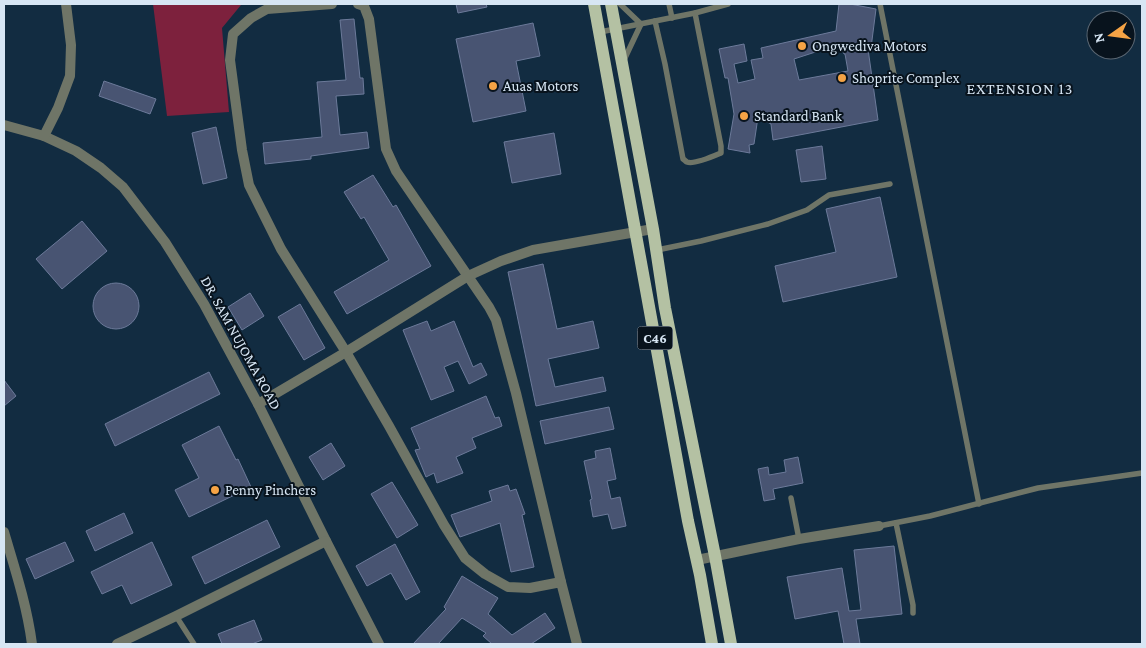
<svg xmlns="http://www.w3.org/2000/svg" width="1146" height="648" font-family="'Crimson Pro',serif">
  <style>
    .green { fill: #7d213d }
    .building { fill: #485472; stroke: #6c7a9a; fill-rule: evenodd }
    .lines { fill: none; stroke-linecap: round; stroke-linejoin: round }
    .service { stroke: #6f7567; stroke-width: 5.5 }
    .minor { stroke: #6f7567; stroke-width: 10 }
    .primary { stroke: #b4c1a3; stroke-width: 12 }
    .poi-dot { fill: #f5a345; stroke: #08131d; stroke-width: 2 }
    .labels { text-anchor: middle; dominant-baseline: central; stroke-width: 4; stroke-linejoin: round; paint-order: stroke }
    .shield { fill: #08131d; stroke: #99a7b4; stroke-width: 1 }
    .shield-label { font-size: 14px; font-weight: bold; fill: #d7e6f4 }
    .poi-label { font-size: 15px; fill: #d7e6f4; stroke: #08131d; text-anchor: start }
    .street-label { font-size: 15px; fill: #d7e6f4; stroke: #08131d }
    .neighbourhood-label { font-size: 16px; letter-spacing: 1px; fill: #d7e6f4; stroke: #08131d }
  </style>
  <rect width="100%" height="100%" fill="#122c41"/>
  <path class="green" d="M 153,4 L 250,4 L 241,5 L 222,28 L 229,112 L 167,116 Z"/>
  <g class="building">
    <path d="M 456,4 L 486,4 L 487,7 L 458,13 Z"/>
    <path d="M 839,4 L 850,4 L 876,9 L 871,48 L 868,49 L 878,120 L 773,140 L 771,124 L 758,117 L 754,144 L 749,145 L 750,153 L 728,149 L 734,114 L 728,78 L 725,78 L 719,49 L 744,44 L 747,61 L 734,64 L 738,83 L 755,79 L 751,60 L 763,58 L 761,48 L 836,31 ZM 840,44 L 844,54 L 845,54 L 848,71 L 799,80 L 794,59 Z"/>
    <path d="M 354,19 L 360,78 L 363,78 L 364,94 L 336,96 L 340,135 L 367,132 L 369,148 L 311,156 L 311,159 L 265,164 L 263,143 L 322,137 L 317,82 L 346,80 L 340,20 Z"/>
    <path d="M 533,23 L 540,56 L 516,61 L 526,111 L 473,122 L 456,39 Z"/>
    <path d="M 104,81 L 156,99 L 150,114 L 99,96 Z"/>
    <path d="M 216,127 L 227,178 L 203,184 L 192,133 Z"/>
    <path d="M 554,133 L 561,174 L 512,183 L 504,142 Z"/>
    <path d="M 822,146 L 826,179 L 801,182 L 796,150 Z"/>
    <path d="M 373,175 L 393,207 L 396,205 L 431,266 L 347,314 L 334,292 L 389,260 L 364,217 L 361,219 L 344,192 Z"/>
    <path d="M 880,197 L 897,277 L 783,302 L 775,266 L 836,252 L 826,209 Z"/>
    <path d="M 82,221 L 107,251 L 62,289 L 36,259 Z"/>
    <path d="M 543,264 L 557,329 L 593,321 L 599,348 L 548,359 L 555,387 L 603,377 L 606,391 L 536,406 L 508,272 Z"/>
    <circle cx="116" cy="306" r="23"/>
    <path d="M 250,293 L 264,316 L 242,330 L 228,307 Z"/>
    <path d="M 300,304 L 325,348 L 304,360 L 278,317 Z"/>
    <path d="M 427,321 L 431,331 L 454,321 L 473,367 L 481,363 L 487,375 L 469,384 L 458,361 L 444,367 L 454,391 L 431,400 L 403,330 Z"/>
    <path d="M 209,372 L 220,394 L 115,446 L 105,424 Z"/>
    <path d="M 4,380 L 16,396 L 4,406 Z"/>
    <path d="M 486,396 L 495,418 L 499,417 L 502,426 L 472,438 L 476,448 L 456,457 L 463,473 L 437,483 L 434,473 L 426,477 L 415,450 L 420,449 L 411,428 Z"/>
    <path d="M 609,407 L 614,429 L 545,444 L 540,421 Z"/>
    <path d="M 219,426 L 236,460 L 238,459 L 251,487 L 189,517 L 175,490 L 199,478 L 182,445 Z"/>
    <path d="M 331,443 L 345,466 L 323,480 L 309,457 Z"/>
    <path d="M 610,448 L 616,479 L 607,481 L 611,499 L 620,497 L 626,526 L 612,529 L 608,514 L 593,517 L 590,500 L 592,499 L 584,461 L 596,458 L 595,451 Z"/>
    <path d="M 798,457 L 803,483 L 773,489 L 775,499 L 764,501 L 758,469 L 768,467 L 769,475 L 786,472 L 784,460 Z"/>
    <path d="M 392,482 L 418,525 L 397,538 L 371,494 Z"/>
    <path d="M 508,485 L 510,491 L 516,489 L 525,514 L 522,515 L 534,567 L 511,572 L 500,523 L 460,537 L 451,515 L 492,501 L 489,491 Z"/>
    <path d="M 124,513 L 133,533 L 95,551 L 86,531 Z"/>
    <path d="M 267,520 L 280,547 L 205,584 L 192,557 Z"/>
    <path d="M 65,542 L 74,561 L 35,579 L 26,559 Z"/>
    <path d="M 152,542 L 172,585 L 131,604 L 122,585 L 102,594 L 91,572 Z"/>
    <path d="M 395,544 L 420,592 L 406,600 L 391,573 L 367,586 L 356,566 Z"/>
    <path d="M 894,546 L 902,614 L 856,619 L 860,644 L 844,644 L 838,611 L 795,619 L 787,577 L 842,568 L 849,611 L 861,610 L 854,550 Z"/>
    <path d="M 462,576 L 498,598 L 488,614 L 512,635 L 545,613 L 555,628 L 531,644 L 492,644 L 483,636 L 486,633 L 462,618 L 438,644 L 413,644 L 446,609 L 444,607 Z"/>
    <path d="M 254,620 L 262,640 L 252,644 L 222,644 L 218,634 Z"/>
  </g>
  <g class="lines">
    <g class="service">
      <path d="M 620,4 L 641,24 L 624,60"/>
      <path d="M 669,4 L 672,18"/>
      <path d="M 880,4 L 979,504"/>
      <path d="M 655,21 L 665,64 L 683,159 C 685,160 685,161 687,162 C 694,165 714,156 721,153 L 721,146 L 695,13"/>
      <path d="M 600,32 L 695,13 L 728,4"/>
      <path d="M 657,250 L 701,241 L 768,224 L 807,210 L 829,195 L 890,184"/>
      <path d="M 791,498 L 799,539"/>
      <path d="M 896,523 L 913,605 L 913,613"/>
      <path d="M 879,526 L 930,516 L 1038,488 L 1142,473"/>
      <path d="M 176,616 L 194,644"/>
    </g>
    <g class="minor">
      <path d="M 332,4 L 267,9 L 251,18 L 233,34 L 230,60 L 242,150 L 249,185 L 281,249 L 346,352 L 389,426 L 444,525 L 465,558 L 485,574 L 508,587 L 530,588 L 561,582 L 577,644"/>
      <path d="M 358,4 L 364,6 L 369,19 L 386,149 L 396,171 L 489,307 L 496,320 L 516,393 L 561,582"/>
      <path d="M 4,125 L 44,136 L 76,151 L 101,168 L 123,187 L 165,242 L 204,304 L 258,404 L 326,541 L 379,644"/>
      <path d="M 44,136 L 58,108 L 70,76 L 71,45 L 66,4"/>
      <path d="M 258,404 L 346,352 L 468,276 L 501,261 L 533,250 L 653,229"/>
      <path d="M 4,532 C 15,569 27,606 32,644"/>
      <path d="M 697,560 L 799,539 L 879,526"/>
      <path d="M 117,644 L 176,616 L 326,541"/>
    </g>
    <g class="primary">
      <path d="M 594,4 L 688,521 L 700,575 L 712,644"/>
      <path d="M 611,4 L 653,229 L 665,308 L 715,556 L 731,644"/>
    </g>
  </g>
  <g class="poi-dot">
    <circle cx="802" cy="46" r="5"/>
    <circle cx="842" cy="78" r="5"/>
    <circle cx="493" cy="86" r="5"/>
    <circle cx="744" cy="116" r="5"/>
    <circle cx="215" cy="490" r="5"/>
  </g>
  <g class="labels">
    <rect class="shield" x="637.5" y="326.5" width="35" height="23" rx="4"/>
    <g class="shield-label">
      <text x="655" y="338">C46</text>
    </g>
    <g class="poi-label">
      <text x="812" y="46">Ongwediva Motors</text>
      <text x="852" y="78">Shoprite Complex</text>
      <text x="503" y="86">Auas Motors</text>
      <text x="754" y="116">Standard Bank</text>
      <text x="225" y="490">Penny Pinchers</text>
    </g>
    <g class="street-label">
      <text transform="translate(241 343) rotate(61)">DR. SAM NUJOMA ROAD</text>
    </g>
    <g class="neighbourhood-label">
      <text x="1020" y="88">EXTENSION 13</text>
    </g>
  </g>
  <rect width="1146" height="648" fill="none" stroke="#d7e6f4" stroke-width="10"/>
  <g transform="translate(1111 35) rotate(256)"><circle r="24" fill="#08131d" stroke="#5b6773"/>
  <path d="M0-4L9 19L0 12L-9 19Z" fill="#f5a345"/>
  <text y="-8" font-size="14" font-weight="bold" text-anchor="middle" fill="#d7e6f4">N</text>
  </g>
</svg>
